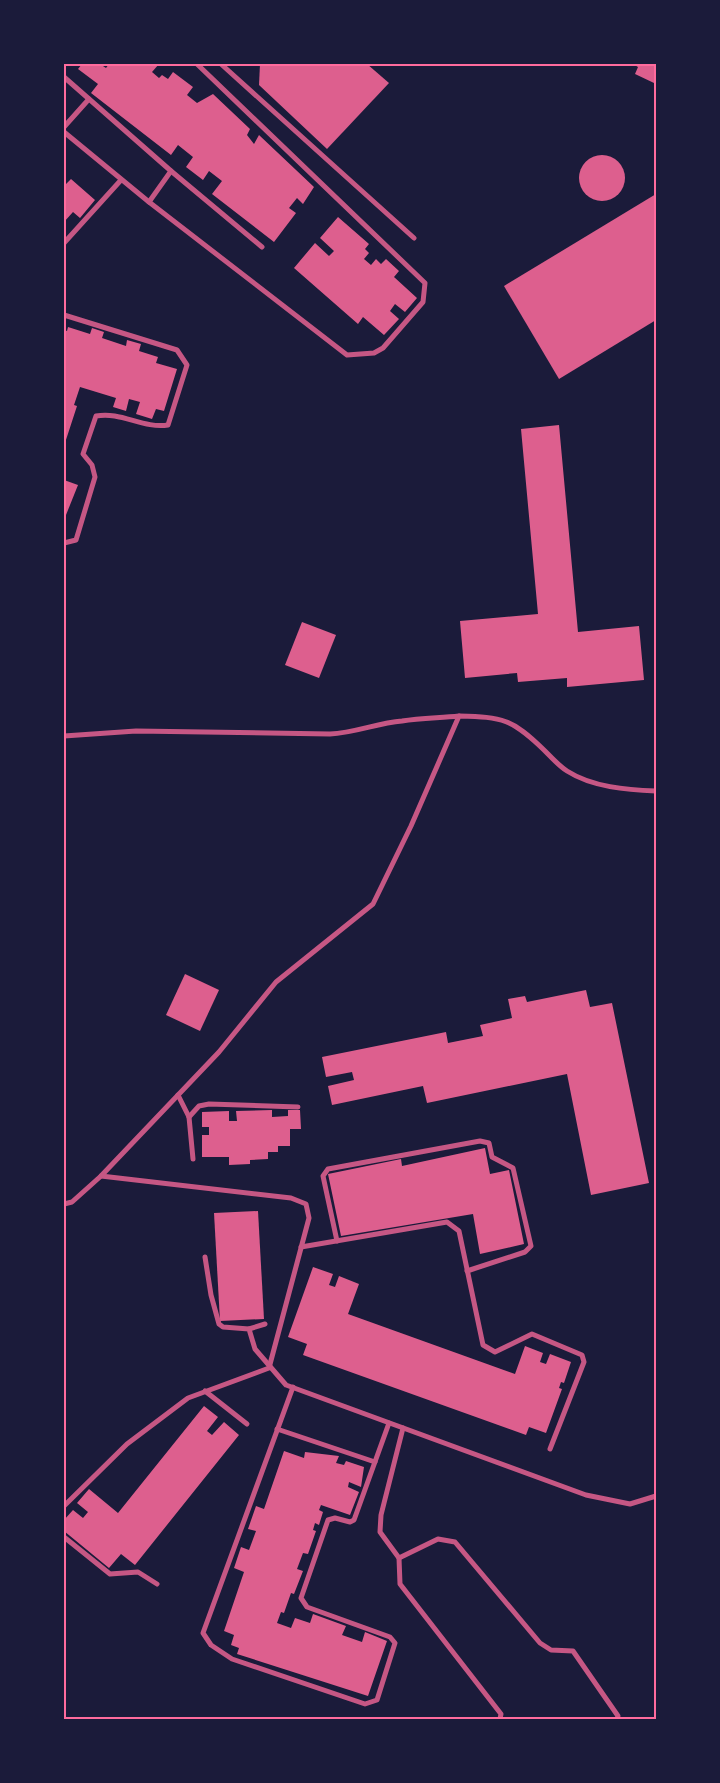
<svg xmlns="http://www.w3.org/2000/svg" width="720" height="1783" font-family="'Exo 2',sans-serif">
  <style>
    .building { fill: #dd5f8e }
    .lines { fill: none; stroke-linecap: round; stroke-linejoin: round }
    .minor { stroke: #c65784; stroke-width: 5 }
    .neatline { fill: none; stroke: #ff6b9d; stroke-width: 2 }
  </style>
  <rect width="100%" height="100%" fill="#1b1b3a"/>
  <g class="building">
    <path d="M 82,64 L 100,64 L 106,68 L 109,64 L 159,64 L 152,72 L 159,78 L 162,75 L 168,79 L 173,72 L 193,87 L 187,95 L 197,103 L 213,94 L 250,129 L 247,135 L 254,144 L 259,135 L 314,187 L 303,204 L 297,198 L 289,208 L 296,213 L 274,242 L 212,194 L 222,181 L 209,171 L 203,180 L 186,167 L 193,157 L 178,145 L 171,155 L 91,93 L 98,84 L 78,69 Z"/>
    <path d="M 260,64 L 367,64 L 389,83 L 327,149 L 259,85 Z"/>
    <path d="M 633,64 L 656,64 L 656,77 L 654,83 L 635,74 L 638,67 Z"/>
    <circle cx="602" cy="178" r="23"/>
    <path d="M 71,179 L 95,200 L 80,218 L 73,212 L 64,222 L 64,186 Z"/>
    <path d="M 656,194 L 656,320 L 559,379 L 504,286 Z"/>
    <path d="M 338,217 L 369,244 L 365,249 L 369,253 L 364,259 L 371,265 L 376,259 L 381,264 L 386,259 L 399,271 L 394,277 L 417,298 L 405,312 L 395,304 L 390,311 L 399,319 L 384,335 L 363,317 L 358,324 L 294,268 L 315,243 L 329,256 L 334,251 L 320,238 Z"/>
    <path d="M 68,327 L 90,334 L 92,328 L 104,332 L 102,338 L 126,346 L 127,340 L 141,344 L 139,351 L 158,357 L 156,363 L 177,369 L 164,411 L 156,409 L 152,419 L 136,414 L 140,402 L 129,399 L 126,411 L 113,407 L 116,398 L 80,387 L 74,405 L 77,406 L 64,446 L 64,330 L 67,331 Z"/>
    <path d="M 559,425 L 578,632 L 639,626 L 644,680 L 567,687 L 567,678 L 518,682 L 517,673 L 465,678 L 460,621 L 538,614 L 521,429 Z"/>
    <path d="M 64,480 L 78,485 L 64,520 Z"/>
    <path d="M 302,622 L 336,635 L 319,678 L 285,665 Z"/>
    <path d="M 185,974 L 219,990 L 200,1031 L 166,1015 Z"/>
    <path d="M 586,990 L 590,1007 L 612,1003 L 649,1183 L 591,1195 L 567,1074 L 427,1103 L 423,1086 L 332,1105 L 328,1086 L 354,1080 L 352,1072 L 326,1077 L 322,1057 L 446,1032 L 448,1043 L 483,1036 L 480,1025 L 512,1018 L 508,999 L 525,996 L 527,1002 Z"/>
    <path d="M 272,1110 L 272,1117 L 288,1116 L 288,1110 L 300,1110 L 301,1129 L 290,1129 L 290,1146 L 278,1146 L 278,1152 L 268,1152 L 268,1159 L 250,1160 L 250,1164 L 229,1165 L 229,1157 L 202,1157 L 202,1135 L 209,1135 L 209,1127 L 202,1127 L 202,1112 L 229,1111 L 229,1121 L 237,1121 L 236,1111 Z"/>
    <path d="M 485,1148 L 490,1174 L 509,1170 L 524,1244 L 480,1254 L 473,1214 L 341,1236 L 328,1174 L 401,1159 L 402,1166 Z"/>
    <path d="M 258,1211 L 264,1319 L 220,1321 L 214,1213 Z"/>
    <path d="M 313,1267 L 333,1274 L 329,1285 L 335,1287 L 339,1276 L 359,1284 L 348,1314 L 515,1374 L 525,1346 L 543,1353 L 540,1362 L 546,1364 L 550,1354 L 571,1362 L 564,1383 L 561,1382 L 559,1388 L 562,1389 L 546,1433 L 529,1427 L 526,1435 L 303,1355 L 307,1344 L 288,1337 Z"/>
    <path d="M 204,1406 L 218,1417 L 207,1431 L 212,1435 L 224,1422 L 239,1435 L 135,1565 L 121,1554 L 109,1568 L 64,1531 L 64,1520 L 73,1510 L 83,1518 L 88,1512 L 77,1503 L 89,1489 L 118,1513 Z"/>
    <path d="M 284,1451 L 304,1458 L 305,1452 L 339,1456 L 336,1463 L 344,1465 L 346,1461 L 364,1467 L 361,1487 L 349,1482 L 348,1487 L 359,1492 L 350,1515 L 321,1505 L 319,1510 L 323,1512 L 319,1525 L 315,1523 L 313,1530 L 316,1531 L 308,1554 L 303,1553 L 297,1569 L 303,1571 L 294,1594 L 291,1593 L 284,1613 L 281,1612 L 277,1623 L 291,1628 L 295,1618 L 310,1623 L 313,1614 L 346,1626 L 342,1635 L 362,1642 L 365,1632 L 387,1641 L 368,1696 L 237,1654 L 239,1648 L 231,1645 L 234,1635 L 224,1631 L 244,1572 L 234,1568 L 241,1547 L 249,1550 L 256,1531 L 248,1529 L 256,1506 L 264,1509 Z"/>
  </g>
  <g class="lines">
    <g class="minor">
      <path d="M 221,64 L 414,238"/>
      <path d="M 64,77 L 171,171 L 149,202"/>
      <path d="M 64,127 L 89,99"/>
      <path d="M 64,132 L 149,202 L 347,355 L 374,353 L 383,348 L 423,302 L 425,283 L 197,64"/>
      <path d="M 171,171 L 262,247"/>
      <path d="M 64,243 L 121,180"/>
      <path d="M 64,315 L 177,350 L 187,365 L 168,425 C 143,429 121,411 96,416 L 83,454 L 92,465 L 95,477 L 76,540 L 64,543"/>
      <path d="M 64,736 L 136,731 L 330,734 C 355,733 377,723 402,721 C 421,718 440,718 459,716"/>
      <path d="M 178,1095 L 189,1117 L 193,1159"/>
      <path d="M 189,1117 L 199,1106 L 209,1104 L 298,1107"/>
      <path d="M 64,1204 L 72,1202 L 101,1176 L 219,1052 L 276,982 L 373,904 L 411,826 L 459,716 C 503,717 512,719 544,750 C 551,757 559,766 567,771 C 592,787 627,790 656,791"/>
      <path d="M 337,1241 L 323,1176 L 328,1169 L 480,1141 L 489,1143 L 492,1157 L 513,1168 L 531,1246 L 525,1252 L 467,1271"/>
      <path d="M 301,1247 L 447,1222 L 459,1231 L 483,1345 L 495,1352 L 532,1334 L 582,1355 L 584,1362 L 550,1449"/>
      <path d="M 205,1257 L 211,1295 L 219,1324 L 223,1327 L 249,1329 L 255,1349 L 286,1385 L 586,1495 L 630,1504 L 656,1496"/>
      <path d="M 249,1329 L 265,1324"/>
      <path d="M 293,1387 L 203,1633 L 211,1645 L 232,1659 L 365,1704 L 377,1700 L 395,1643 L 390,1637 L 307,1607 L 301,1598 L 328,1520 L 335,1518 L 350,1522 L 354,1520 L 389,1423"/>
      <path d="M 205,1391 L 247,1424"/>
      <path d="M 403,1428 L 381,1515 L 380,1532 L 399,1558 L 400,1584 L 501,1714 L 500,1719"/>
      <path d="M 277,1429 L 375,1462"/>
      <path d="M 64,1506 L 127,1444 L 188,1398 L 269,1368 L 309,1218 L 306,1204 L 291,1198 L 101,1176"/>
      <path d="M 64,1537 L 110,1574 L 138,1572 L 157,1584"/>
      <path d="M 399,1558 L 438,1539 L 455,1542 L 540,1643 L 551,1650 L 573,1651 L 618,1716 L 617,1719"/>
    </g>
  </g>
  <rect width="720" height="1783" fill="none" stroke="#1b1b3a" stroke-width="130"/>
  <rect x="65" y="65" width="590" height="1653" class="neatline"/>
</svg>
